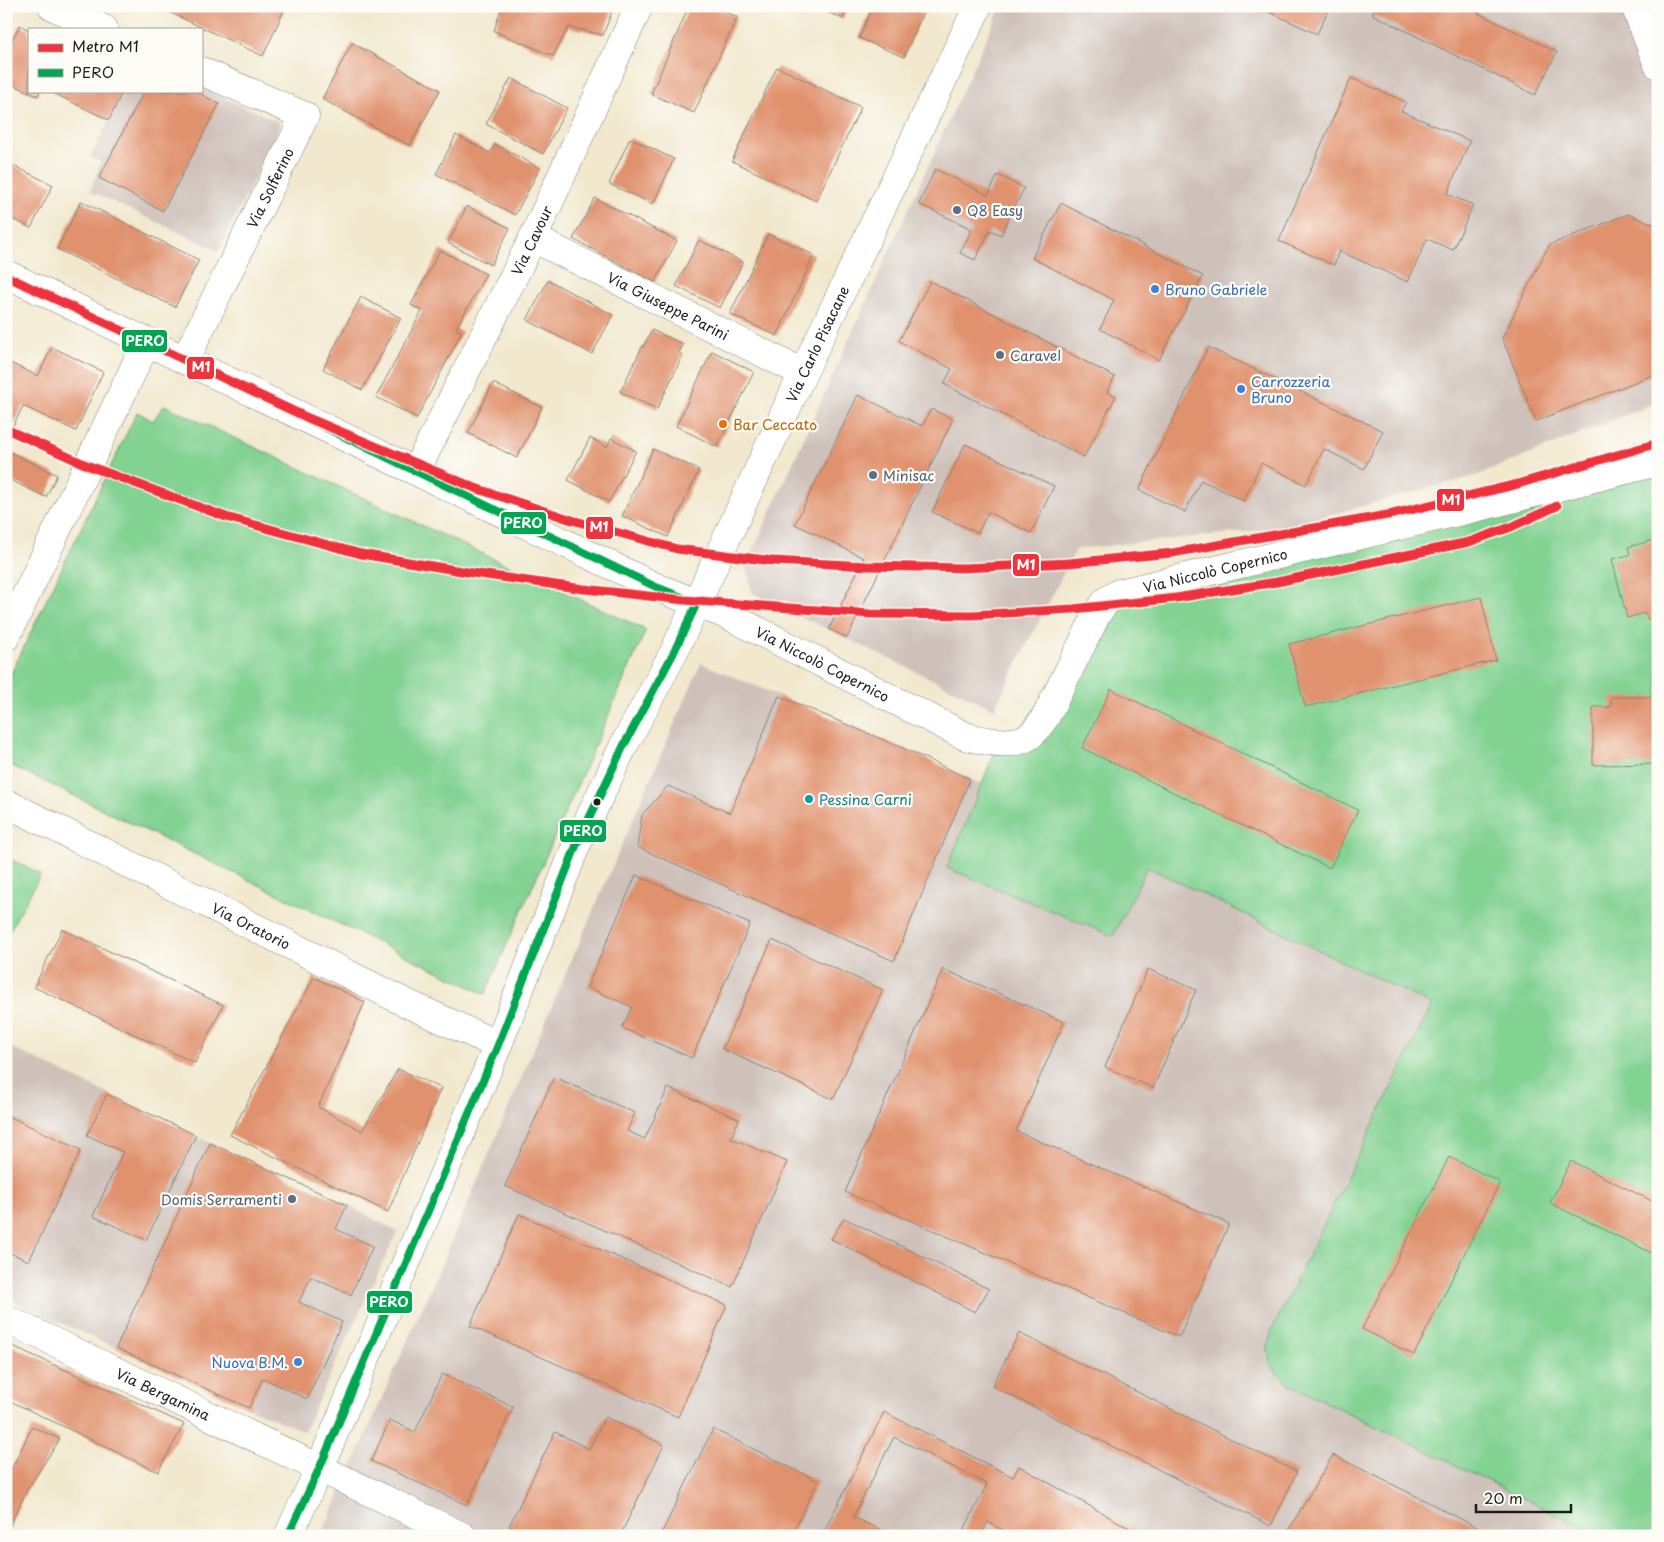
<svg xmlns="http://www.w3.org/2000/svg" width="1664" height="1542" font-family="'Playpen Sans',sans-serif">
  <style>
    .industrial { fill: #cec1ba }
    .green { fill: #82d292; stroke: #4f7757 }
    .building { fill: #e0916d }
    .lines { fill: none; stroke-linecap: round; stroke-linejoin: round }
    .minor-casing { stroke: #868275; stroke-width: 29 }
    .minor { stroke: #fff; stroke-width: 28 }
    .bus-1-casing { stroke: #fdfcf7; stroke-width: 11 }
    .bus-1 { stroke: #00a651; stroke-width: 8 }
    .metro-1-casing { stroke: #fdfcf7; stroke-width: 12 }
    .metro-1 { stroke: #ee333e; stroke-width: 9 }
    .service-dot { fill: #5c6f8a; stroke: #fdfcf7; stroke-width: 2 }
    .shop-dot { fill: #3f7fe0; stroke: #fdfcf7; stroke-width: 2 }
    .food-dot { fill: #e8710a; stroke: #fdfcf7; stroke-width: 2 }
    .culture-dot { fill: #0f9aa8; stroke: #fdfcf7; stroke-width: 2 }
    .bus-dot { fill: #1c1c1c; stroke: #fdfcf7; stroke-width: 2 }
    .labels { text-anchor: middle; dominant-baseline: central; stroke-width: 4.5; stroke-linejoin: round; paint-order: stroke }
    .street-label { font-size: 14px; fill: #1c1c1c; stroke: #fdfcf7 }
    .service-label { font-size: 14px; fill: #4e5e75; stroke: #fdfcf7; text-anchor: start }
    .shop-label { font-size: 14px; fill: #366cbe; stroke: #fdfcf7; text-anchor: start }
    .food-label { font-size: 14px; fill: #c56008; stroke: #fdfcf7; text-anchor: start }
    .culture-label { font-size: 14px; fill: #0d838f; stroke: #fdfcf7; text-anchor: start }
    .line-badge { stroke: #fdfcf7; stroke-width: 2 }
    .badge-label { font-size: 14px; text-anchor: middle; font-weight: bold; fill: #fff }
  </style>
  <rect width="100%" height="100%" fill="#fdfcf7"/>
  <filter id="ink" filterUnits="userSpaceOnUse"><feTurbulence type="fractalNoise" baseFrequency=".02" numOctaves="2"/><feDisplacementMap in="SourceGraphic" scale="10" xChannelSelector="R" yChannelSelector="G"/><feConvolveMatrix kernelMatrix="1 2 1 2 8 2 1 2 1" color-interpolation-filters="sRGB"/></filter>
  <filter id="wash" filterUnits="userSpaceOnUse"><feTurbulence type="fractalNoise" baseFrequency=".0096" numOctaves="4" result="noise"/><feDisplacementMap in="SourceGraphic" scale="20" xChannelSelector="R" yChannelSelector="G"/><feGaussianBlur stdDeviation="1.12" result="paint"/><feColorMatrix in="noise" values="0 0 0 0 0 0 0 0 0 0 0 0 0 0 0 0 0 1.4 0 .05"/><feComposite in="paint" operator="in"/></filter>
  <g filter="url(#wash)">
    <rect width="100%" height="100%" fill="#f1e8ce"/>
    <g class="industrial">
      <path d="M 1001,6 L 1658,6 L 1658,402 L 1478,475 L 1280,528 L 1076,549 L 994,709 L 752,593 L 746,566 Z"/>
      <path d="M 201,88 L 281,123 L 219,251 L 90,191 L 101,162 L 90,157 L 125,91 L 201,91 Z"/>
      <path d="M 701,663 L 905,749 L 983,785 L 947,869 L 1147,866 L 1432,1005 L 1272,1330 L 1267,1356 L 1272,1368 L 1281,1379 L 1291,1385 L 1601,1536 L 321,1536 L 454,1236 L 550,1010 Z"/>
      <path d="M 6,1045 L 210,1143 L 347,1204 L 397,1232 L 304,1431 L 249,1408 L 6,1298 Z"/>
    </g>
    <g class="green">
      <path d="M 164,405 L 646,630 L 485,994 L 6,763 L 6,684 L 137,412 L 153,421 Z"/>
      <path d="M 1658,462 L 1658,1536 L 1601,1536 L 1291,1385 C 1269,1370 1263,1356 1272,1330 L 1432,1005 L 1147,867 L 1113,936 L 947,868 L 999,742 L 1014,741 L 1106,601 Z"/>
      <path d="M 6,857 L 41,874 L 6,937 Z"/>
    </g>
    <g id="blocks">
      <g class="building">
        <path d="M 156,6 L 286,6 L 263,56 Z"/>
        <path d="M 502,6 L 614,6 L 603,35 L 569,27 L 553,56 L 494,31 Z"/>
        <path d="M 689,6 L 713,6 L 737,17 L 694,113 L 651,94 Z"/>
        <path d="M 814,6 L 848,6 L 843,19 Z"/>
        <path d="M 873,6 L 908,6 L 923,13 L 904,57 L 859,38 Z"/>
        <path d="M 1256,6 L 1330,6 L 1317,34 Z"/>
        <path d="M 1376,6 L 1464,6 L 1557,52 L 1535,95 L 1372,14 Z"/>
        <path d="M 20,25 L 29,30 L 29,91 L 40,91 L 37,96 L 6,81 L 6,51 Z"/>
        <path d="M 352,43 L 440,90 L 410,146 L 322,99 Z"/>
        <path d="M 777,67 L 861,107 L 816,201 L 732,161 Z"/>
        <path d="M 511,78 L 567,108 L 543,154 L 486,124 Z"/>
        <path d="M 1351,78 L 1406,102 L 1401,111 L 1470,141 L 1447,194 L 1473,205 L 1453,250 L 1427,239 L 1408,282 L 1339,251 L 1334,265 L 1279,241 Z"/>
        <path d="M 54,91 L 123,91 L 109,120 L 53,93 Z"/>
        <path d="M 144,91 L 195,91 L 219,104 L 163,211 L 99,178 Z"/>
        <path d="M 456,135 L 490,153 L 495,144 L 540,168 L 515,215 L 436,174 Z"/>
        <path d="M 630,138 L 674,159 L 653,204 L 609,184 Z"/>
        <path d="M 6,162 L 53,185 L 31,228 L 6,216 Z"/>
        <path d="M 935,169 L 988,195 L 998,175 L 1024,188 L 1001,235 L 990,230 L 975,260 L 960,253 L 972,229 L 919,204 Z"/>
        <path d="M 595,198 L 677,241 L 655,282 L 573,239 Z"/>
        <path d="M 81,201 L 199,260 L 175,307 L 57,249 Z"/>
        <path d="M 1061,203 L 1203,276 L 1159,360 L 1100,329 L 1114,300 L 1032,258 Z"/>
        <path d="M 467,206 L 510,228 L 491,265 L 448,243 Z"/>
        <path d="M 1628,214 L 1658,226 L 1658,373 L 1536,421 L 1502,338 L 1549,245 Z"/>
        <path d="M 768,234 L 814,255 L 777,336 L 730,314 Z"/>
        <path d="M 699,240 L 743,262 L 720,308 L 676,286 Z"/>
        <path d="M 440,250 L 486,274 L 456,329 L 462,332 L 417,418 L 376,397 L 422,311 L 411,305 Z"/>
        <path d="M 548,280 L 613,315 L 592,354 L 527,320 Z"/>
        <path d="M 930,281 L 1115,377 L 1107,392 L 1116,396 L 1084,457 L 944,384 L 952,369 L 899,341 Z"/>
        <path d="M 361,297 L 401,318 L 362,390 L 323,369 Z"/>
        <path d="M 652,330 L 683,344 L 679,353 L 683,355 L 657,409 L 620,392 L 642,347 L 643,347 Z"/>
        <path d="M 52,347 L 103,372 L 76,431 L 23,406 L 12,428 L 6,425 L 6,361 L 38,376 Z"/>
        <path d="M 1208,347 L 1383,431 L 1364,469 L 1324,449 L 1306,485 L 1261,463 L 1244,501 L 1201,480 L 1185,512 L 1139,490 Z"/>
        <path d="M 712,351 L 754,372 L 717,447 L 676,426 Z"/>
        <path d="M 493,383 L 542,407 L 517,458 L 468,433 Z"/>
        <path d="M 858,395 L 922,426 L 931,409 L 953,419 L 847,638 L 829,629 L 864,558 L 795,524 Z"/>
        <path d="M 590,438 L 607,447 L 611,438 L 636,451 L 609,502 L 568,480 Z"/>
        <path d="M 965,444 L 1054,486 L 1031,533 L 988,512 L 978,533 L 932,512 Z"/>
        <path d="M 653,449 L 699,470 L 668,537 L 622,516 Z"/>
        <path d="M 6,450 L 57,475 L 46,497 L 6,478 Z"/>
        <path d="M 1658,539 L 1658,616 L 1647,619 L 1645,613 L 1627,618 L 1612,559 L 1630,555 L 1628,547 Z"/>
        <path d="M 1481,597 L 1496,660 L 1305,707 L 1289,644 Z"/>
        <path d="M 1111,689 L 1358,810 L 1330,868 L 1082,748 Z"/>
        <path d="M 779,696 L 905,749 L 970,779 L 894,961 L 637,847 L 642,815 L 668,786 L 730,813 Z"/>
        <path d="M 1611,697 L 1658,697 L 1658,764 L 1593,765 L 1593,707 L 1611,707 Z"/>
        <path d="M 636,875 L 750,924 L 692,1058 L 622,1028 L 632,1007 L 587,987 Z"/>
        <path d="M 62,929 L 223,1005 L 195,1063 L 34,987 Z"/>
        <path d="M 772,940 L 883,990 L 833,1099 L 722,1049 Z"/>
        <path d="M 943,969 L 1064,1022 L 1016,1131 L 1229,1224 L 1179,1337 L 845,1192 Z"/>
        <path d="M 1148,969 L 1196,990 L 1153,1088 L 1105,1067 Z"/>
        <path d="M 314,977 L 365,1002 L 318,1107 L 362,1131 L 398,1069 L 441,1088 L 388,1212 L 230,1135 Z"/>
        <path d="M 554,1077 L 635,1113 L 627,1131 L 645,1139 L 668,1088 L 739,1119 L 731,1138 L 787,1162 L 732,1287 L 505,1186 Z"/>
        <path d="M 107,1094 L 196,1135 L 146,1240 L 93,1216 L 123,1152 L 87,1135 Z"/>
        <path d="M 6,1115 L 81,1150 L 29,1261 L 6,1251 Z"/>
        <path d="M 210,1143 L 347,1205 L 336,1229 L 373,1246 L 351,1295 L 311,1277 L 299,1302 L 342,1322 L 307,1399 L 263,1378 L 249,1408 L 116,1348 Z"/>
        <path d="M 1449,1157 L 1500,1182 L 1414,1355 L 1362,1329 Z"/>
        <path d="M 1571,1161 L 1658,1204 L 1658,1256 L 1550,1203 Z"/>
        <path d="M 519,1214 L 727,1305 L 678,1417 L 470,1326 Z"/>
        <path d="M 844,1218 L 989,1289 L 975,1312 L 831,1239 Z"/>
        <path d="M 1019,1333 L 1297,1472 L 1271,1526 L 992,1386 Z"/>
        <path d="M 6,1343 L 184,1424 L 158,1472 L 6,1399 Z"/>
        <path d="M 442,1374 L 513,1407 L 467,1505 L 371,1461 L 390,1420 L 415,1432 Z"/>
        <path d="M 884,1412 L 1013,1477 L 1019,1466 L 1143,1536 L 1013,1536 L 988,1522 L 981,1536 L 961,1536 L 987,1484 L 894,1437 L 853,1517 L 879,1529 L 876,1536 L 822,1536 Z"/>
        <path d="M 605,1417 L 664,1445 L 620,1536 L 529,1536 L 509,1526 L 555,1432 L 589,1449 Z"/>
        <path d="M 32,1427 L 60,1439 L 28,1488 L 6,1533 L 6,1480 Z"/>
        <path d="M 713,1429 L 818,1481 L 791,1536 L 660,1536 Z"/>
        <path d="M 1333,1455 L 1426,1501 L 1494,1536 L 1285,1536 Z"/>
      </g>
    </g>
  </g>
  <g filter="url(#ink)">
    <use href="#blocks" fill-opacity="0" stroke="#868275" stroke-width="1"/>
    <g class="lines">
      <g class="minor-casing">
        <g id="minor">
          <path d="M 52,6 L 104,29"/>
          <path d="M 1635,6 L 1658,65"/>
          <path id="s1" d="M 533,238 L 803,373"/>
          <path id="s2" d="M 6,274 L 656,587 L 729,616 L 965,736 C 983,741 1011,747 1028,737 C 1035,733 1041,723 1046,716 L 1097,614 L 1106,601 L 1119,593 L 1496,503 L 1658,462"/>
          <path id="s3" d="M 185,360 L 305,116 L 201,71"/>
          <path id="s4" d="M 416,471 L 533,238 L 639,6"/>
          <path d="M 6,637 L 147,341"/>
          <path id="s5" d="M 6,803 L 406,1003 L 498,1045"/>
          <path id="s6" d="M 6,1319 L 462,1536"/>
          <path id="s7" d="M 288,1536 L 320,1467 L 498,1045 L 576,846 L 623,747 L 673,654 L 803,373 L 978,6"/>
        </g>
      </g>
      <use href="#minor" class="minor"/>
      <g class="bus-1-casing">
        <g id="bus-1">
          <path d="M 6,274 L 656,587 L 697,603"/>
          <path d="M 288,1536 L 320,1467 L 498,1045 L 576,846 L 623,747 L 673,654 L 697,603"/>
        </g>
      </g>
      <use href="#bus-1" class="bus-1"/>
      <g class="metro-1-casing">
        <g id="metro-1">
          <path d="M 6,276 L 308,418 L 475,488 L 572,520 L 677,549 L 773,561 L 867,566 L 964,568 L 1069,563 L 1172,553 L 1393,514 L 1514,485 L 1658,443"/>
          <path d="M 6,429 L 89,466 L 226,517 L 361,554 L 479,574 L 584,589 L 684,600 L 870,614 L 972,615 L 1073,609 L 1176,598 L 1277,582 L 1469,542 L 1511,527 L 1557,506"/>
        </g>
      </g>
      <use href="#metro-1" class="metro-1"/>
    </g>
  </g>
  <g class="service-dot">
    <circle cx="957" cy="210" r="5"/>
    <circle cx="1000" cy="355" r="5"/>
    <circle cx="873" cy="475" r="5"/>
    <circle cx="292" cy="1199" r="5"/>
  </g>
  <g class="shop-dot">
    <circle cx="1155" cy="289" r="5"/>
    <circle cx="1241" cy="389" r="5"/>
    <circle cx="298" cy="1362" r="5"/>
  </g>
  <circle class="food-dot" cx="723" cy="424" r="5"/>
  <circle class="culture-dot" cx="809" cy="799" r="5"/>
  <circle class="bus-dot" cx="597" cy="802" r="4.5"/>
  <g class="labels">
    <g class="street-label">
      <text stroke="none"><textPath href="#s3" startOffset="192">Via Solferino</textPath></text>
      <text stroke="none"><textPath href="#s4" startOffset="258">Via Cavour</textPath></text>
      <text stroke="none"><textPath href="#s1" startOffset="151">Via Giuseppe Parini</textPath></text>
      <text stroke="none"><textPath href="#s7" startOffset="1305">Via Carlo Pisacane</textPath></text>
      <text stroke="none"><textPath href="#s2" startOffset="1401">Via Niccolò Copernico</textPath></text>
      <text stroke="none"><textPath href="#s2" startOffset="905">Via Niccolò Copernico</textPath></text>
      <text stroke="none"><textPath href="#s5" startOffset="274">Via Oratorio</textPath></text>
      <text stroke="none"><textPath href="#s6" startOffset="174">Via Bergamina</textPath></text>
    </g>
    <g class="service-label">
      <text x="967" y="210">Q8 Easy</text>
      <text x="1010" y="355">Caravel</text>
      <text x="883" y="475">Minisac</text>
      <text x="282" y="1199" text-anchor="end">Domis Serramenti</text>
    </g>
    <g class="shop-label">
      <text x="1165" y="289">Bruno Gabriele</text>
      <text x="1251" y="381">Carrozzeria<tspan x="1251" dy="16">Bruno</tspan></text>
      <text x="288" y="1362" text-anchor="end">Nuova B.M.</text>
    </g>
    <g class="food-label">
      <text x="733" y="424">Bar Ceccato</text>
    </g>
    <g class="culture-label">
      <text x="819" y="799">Pessina Carni</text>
    </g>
  </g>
  <g class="line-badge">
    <rect x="121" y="329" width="47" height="24" rx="5" fill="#00a651"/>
    <rect x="186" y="356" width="29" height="24" rx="5" fill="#ee333e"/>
    <rect x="1436" y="488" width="29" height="24" rx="5" fill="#ee333e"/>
    <rect x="500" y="511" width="47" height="24" rx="5" fill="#00a651"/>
    <rect x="585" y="516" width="29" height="24" rx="5" fill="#ee333e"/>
    <rect x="1012" y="553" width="28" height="24" rx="5" fill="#ee333e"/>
    <rect x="559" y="819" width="48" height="24" rx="5" fill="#00a651"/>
    <rect x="366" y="1290" width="47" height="24" rx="5" fill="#00a651"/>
  </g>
  <g class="badge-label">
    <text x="145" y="346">PERO</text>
    <text x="201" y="372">M1</text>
    <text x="1451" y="505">M1</text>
    <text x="523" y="528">PERO</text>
    <text x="599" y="532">M1</text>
    <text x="1026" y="570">M1</text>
    <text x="583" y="836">PERO</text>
    <text x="389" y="1307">PERO</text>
  </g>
  <rect width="1664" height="1542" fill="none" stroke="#fdfcf7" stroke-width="25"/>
  <rect x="28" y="28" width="175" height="65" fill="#fdfcf7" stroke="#a3a29f"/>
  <rect x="38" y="44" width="25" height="8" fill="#ee333e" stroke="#a3a29f"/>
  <text x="72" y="52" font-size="15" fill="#1c1c1c">Metro M1</text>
  <rect x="38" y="69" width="25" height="8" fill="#00a651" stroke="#a3a29f"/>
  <text x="72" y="78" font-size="15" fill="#1c1c1c">PERO</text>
  <path d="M1476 1504v8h95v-8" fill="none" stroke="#1c1c1c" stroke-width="2.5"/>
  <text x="1484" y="1504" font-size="15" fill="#1c1c1c" stroke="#fdfcf7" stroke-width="4" paint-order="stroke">20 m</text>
</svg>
